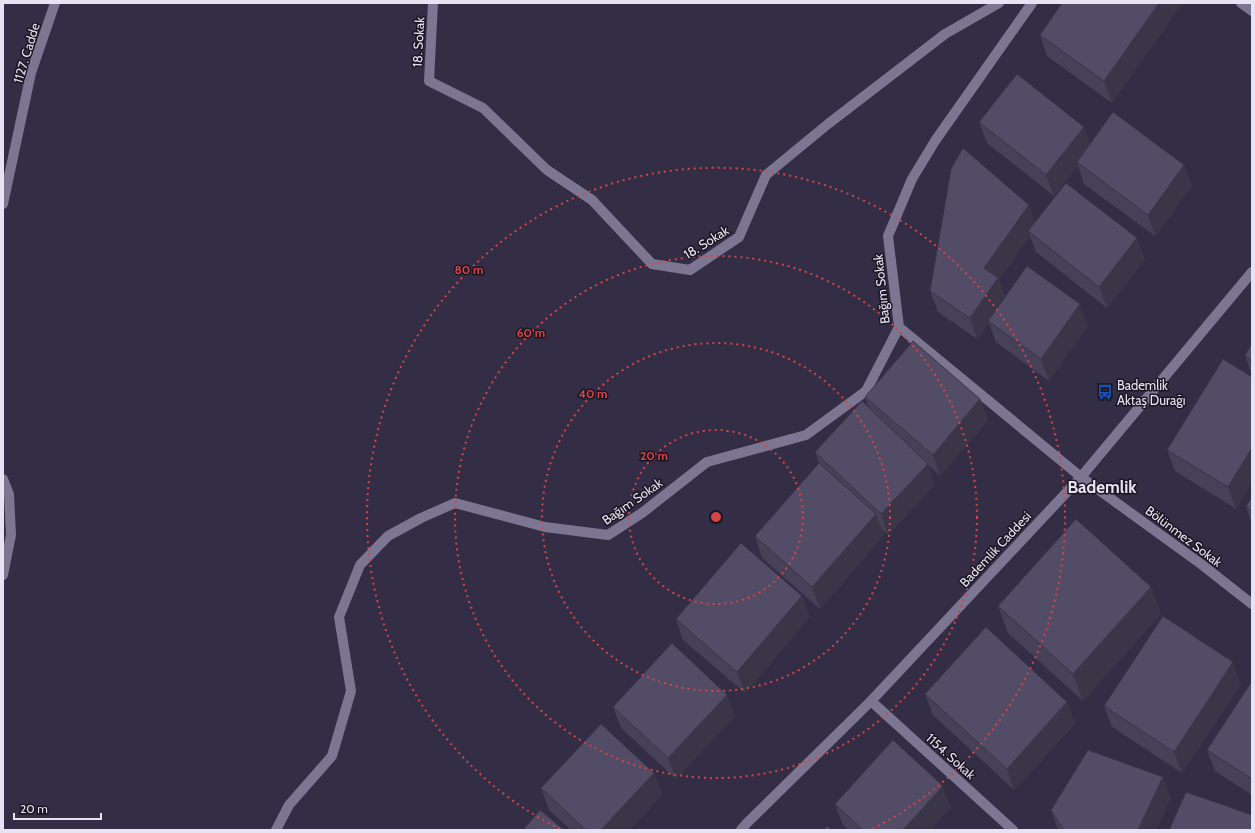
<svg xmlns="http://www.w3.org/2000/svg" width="1255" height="833" font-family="Cabin,sans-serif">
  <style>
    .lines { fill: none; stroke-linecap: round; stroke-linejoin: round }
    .minor { stroke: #7c7692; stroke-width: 10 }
    .wall { fill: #474158 }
    .shaded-wall { fill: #3a3547 }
    .building { fill: #534c66; stroke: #3a3547 }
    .ring { fill: none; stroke: #d84446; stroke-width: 2; stroke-dasharray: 2 4 }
    .labels { text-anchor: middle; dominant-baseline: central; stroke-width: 3; stroke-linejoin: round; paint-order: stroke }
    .street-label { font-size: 13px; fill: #e6e3f3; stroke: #1a1722 }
    .poi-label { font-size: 13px; fill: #e6e3f3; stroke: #1a1722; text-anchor: start }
    .district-label { font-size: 17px; font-weight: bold; fill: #e6e3f3; stroke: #1a1722 }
    .centre { fill: #d84446; stroke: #1a1722; stroke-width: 2 }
    .ring-label { font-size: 12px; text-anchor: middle; font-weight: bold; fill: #d84446; stroke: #1a1722; stroke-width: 3; stroke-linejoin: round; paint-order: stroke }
  </style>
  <rect width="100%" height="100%" fill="#332d45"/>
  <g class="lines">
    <g class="minor">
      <path d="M 433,3 L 429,81 L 483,108 L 547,170 L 592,200 L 652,264 L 690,270 L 739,237 L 766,175 L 828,124 L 945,34 L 999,3"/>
      <path d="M 1241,3 L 1252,11"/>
      <path d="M 3,204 L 31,73 L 55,3"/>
      <path d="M 899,327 L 1081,477 L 1201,564 L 1252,604"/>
      <path d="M 3,479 L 9,494 L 11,535 L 3,575"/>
      <path d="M 871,701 L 1013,830"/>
      <path d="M 276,830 L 289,805 L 332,756 L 351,691 L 339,617 L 360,565 L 388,536 L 421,518 L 455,503 L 545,527 L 608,535 L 642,513 L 707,462 L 806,435 L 866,391 L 899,327 L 888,236 L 912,179 L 935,141 L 1032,3"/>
      <path d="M 741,830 L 746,824 L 871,701 L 1081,477 L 1252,272"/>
    </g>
  </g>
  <g class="wall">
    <path d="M 1181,5 L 1112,103 L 1047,56 L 1040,35 Z"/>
    <path d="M 979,122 L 1084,127 L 1090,144 L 1184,165 L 1192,186 L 1155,236 L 1084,184 L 1078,166 L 1054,196 L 987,143 Z"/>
    <path d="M 1035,222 L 1137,238 L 1145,260 L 1107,308 L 1036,252 L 1030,236 L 999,279 L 1005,297 L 1088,326 L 1049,381 L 996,342 L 989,324 L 977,339 L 938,312 L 930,291 Z"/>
    <path d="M 1252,343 L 1252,376 L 1245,356 Z"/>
    <path d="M 1252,377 L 1252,482 L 1236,509 L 1175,471 L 1167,450 Z"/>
    <path d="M 865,397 L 980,399 L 988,420 L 940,476 L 928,465 L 935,485 L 888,535 L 882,529 L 884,535 L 820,609 L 762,558 L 755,536 L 819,463 L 815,452 L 869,409 Z"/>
    <path d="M 1252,496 L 1252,524 L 1246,507 Z"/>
    <path d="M 1151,587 L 1161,614 L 1083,701 L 1008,633 L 998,606 Z"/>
    <path d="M 810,617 L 745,693 L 683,640 L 676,619 Z"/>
    <path d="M 1252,681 L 1252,795 L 1215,771 L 1207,750 Z"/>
    <path d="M 1241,684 L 1182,773 L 1112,727 L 1104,706 Z"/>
    <path d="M 925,694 L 1067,702 L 1075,724 L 1014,790 L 933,715 Z"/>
    <path d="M 613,707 L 735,716 L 676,779 L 621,728 Z"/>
    <path d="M 654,773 L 662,795 L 629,830 L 571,830 L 549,810 L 541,788 Z"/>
    <path d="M 1171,798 L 1156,830 L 1058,830 L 1051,810 Z"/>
    <path d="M 835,804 L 951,807 L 930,830 L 848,830 L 843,825 Z"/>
  </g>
  <g class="shaded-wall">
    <path d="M 1159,3 L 1180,3 L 1181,5 L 1112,103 L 1104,81 Z"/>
    <path d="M 1084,127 L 1092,148 L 1077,162 L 1078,166 L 1054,196 L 1046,175 Z"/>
    <path d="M 1184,165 L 1192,186 L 1155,236 L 1148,215 Z"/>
    <path d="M 1029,205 L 1037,226 L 1028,231 L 1030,236 L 999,279 L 1006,300 L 988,321 L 989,324 L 977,339 L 970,318 L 984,268 Z"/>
    <path d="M 1137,238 L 1145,260 L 1107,308 L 1099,287 Z"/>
    <path d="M 1080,304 L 1088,326 L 1049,381 L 1041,359 Z"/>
    <path d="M 980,399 L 988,420 L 940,476 L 933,455 Z"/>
    <path d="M 1252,448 L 1252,482 L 1236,509 L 1228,487 Z"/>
    <path d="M 928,464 L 935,485 L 888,535 L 881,514 Z"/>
    <path d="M 876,514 L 884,535 L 820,609 L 812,587 Z"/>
    <path d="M 1151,587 L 1161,614 L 1083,701 L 1073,674 Z"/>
    <path d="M 802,596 L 810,617 L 745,693 L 737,672 Z"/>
    <path d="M 1233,662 L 1241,684 L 1182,773 L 1174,752 Z"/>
    <path d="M 727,695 L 735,716 L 676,779 L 668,758 Z"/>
    <path d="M 1067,702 L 1075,724 L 1014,790 L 1007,769 Z"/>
    <path d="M 654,773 L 662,795 L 629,830 L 601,830 Z"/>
    <path d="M 1163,777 L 1171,798 L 1156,830 L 1138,830 Z"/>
    <path d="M 943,786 L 951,807 L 930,830 L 903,830 Z"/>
  </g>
  <g class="building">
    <path d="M 1062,3 L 1159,3 L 1104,81 L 1040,35 Z"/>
    <path d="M 1017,74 L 1084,127 L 1046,175 L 979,122 Z"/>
    <path d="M 1113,112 L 1184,165 L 1148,215 L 1077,162 Z"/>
    <path d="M 963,148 L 1029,205 L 984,268 L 998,278 L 970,318 L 930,291 L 951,169 Z"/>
    <path d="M 1066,183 L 1137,238 L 1099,287 L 1028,231 Z"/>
    <path d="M 1027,266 L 1080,304 L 1041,359 L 988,321 Z"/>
    <path d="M 913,341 L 980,399 L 933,455 L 865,397 Z"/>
    <path d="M 1252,343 L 1252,360 L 1245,356 Z"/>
    <path d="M 1223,359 L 1252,377 L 1252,448 L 1228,487 L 1167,450 Z"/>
    <path d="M 862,401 L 928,464 L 881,514 L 815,452 Z"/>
    <path d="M 819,463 L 876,514 L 812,587 L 755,536 Z"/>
    <path d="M 1252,496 L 1252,511 L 1246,507 Z"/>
    <path d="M 1076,519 L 1151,587 L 1073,674 L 998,606 Z"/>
    <path d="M 741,543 L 802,596 L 737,672 L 676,619 Z"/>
    <path d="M 1163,616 L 1233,662 L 1174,752 L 1104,706 Z"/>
    <path d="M 986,627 L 1067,702 L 1007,769 L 925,694 Z"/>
    <path d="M 672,643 L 727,695 L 668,758 L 613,707 Z"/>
    <path d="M 1252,681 L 1252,779 L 1207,750 Z"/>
    <path d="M 601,724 L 654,773 L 601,830 L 586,830 L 541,788 Z"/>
    <path d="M 893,740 L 943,786 L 903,830 L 863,830 L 835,804 Z"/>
    <path d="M 1088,750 L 1163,777 L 1138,830 L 1065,830 L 1063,829 L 1051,810 Z"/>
    <path d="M 1186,792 L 1252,815 L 1252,830 L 1169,830 Z"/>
    <path d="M 540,810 L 564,830 L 523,830 Z"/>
    <path d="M 827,826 L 832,830 L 824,830 Z"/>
  </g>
  <g class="ring">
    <circle cx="716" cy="517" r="87"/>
    <circle cx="716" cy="517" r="174"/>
    <circle cx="716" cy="517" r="261"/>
    <path d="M560 829A349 349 0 1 1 872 829"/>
  </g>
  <defs>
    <g id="bus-bare" transform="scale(1.2)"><path d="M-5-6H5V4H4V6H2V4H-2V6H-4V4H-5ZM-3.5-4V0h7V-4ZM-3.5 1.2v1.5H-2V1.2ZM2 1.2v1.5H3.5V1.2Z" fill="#1a4fb4" stroke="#1a1722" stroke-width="2.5" paint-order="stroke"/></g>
  </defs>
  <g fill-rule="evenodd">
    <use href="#bus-bare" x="1105" y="392"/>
  </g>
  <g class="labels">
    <g class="street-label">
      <text transform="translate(418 42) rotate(-87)">18. Sokak</text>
      <text transform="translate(26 53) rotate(-73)">1127. Cadde</text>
      <text transform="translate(706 242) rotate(-32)">18. Sokak</text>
      <text transform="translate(881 289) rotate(-96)">Bağım Sokak</text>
      <text transform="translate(632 501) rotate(-35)">Bağım Sokak</text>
      <text transform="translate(1184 536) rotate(37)">Bölünmez Sokak</text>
      <text transform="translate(995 549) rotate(-47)">Bademlik Caddesi</text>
      <text transform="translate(951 756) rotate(42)">1154. Sokak</text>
    </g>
    <g class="poi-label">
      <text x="1117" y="385">Bademlik<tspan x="1117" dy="15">Aktaş Durağı</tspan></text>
    </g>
    <g class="district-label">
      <text x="1102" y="487">Bademlik</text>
    </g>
  </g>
  <circle cx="716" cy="517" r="6" class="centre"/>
  <g class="ring-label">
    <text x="469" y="274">80 m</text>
    <text x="531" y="337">60 m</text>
    <text x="593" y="398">40 m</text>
    <text x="654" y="460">20 m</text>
  </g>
  <rect width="1255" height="833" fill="none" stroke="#e6e3f3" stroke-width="8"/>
  <path d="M14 813v6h87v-6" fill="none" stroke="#e6e3f3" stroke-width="2"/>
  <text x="20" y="813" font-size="12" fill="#e6e3f3" stroke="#1a1722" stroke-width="3" paint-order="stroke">20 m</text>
</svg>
